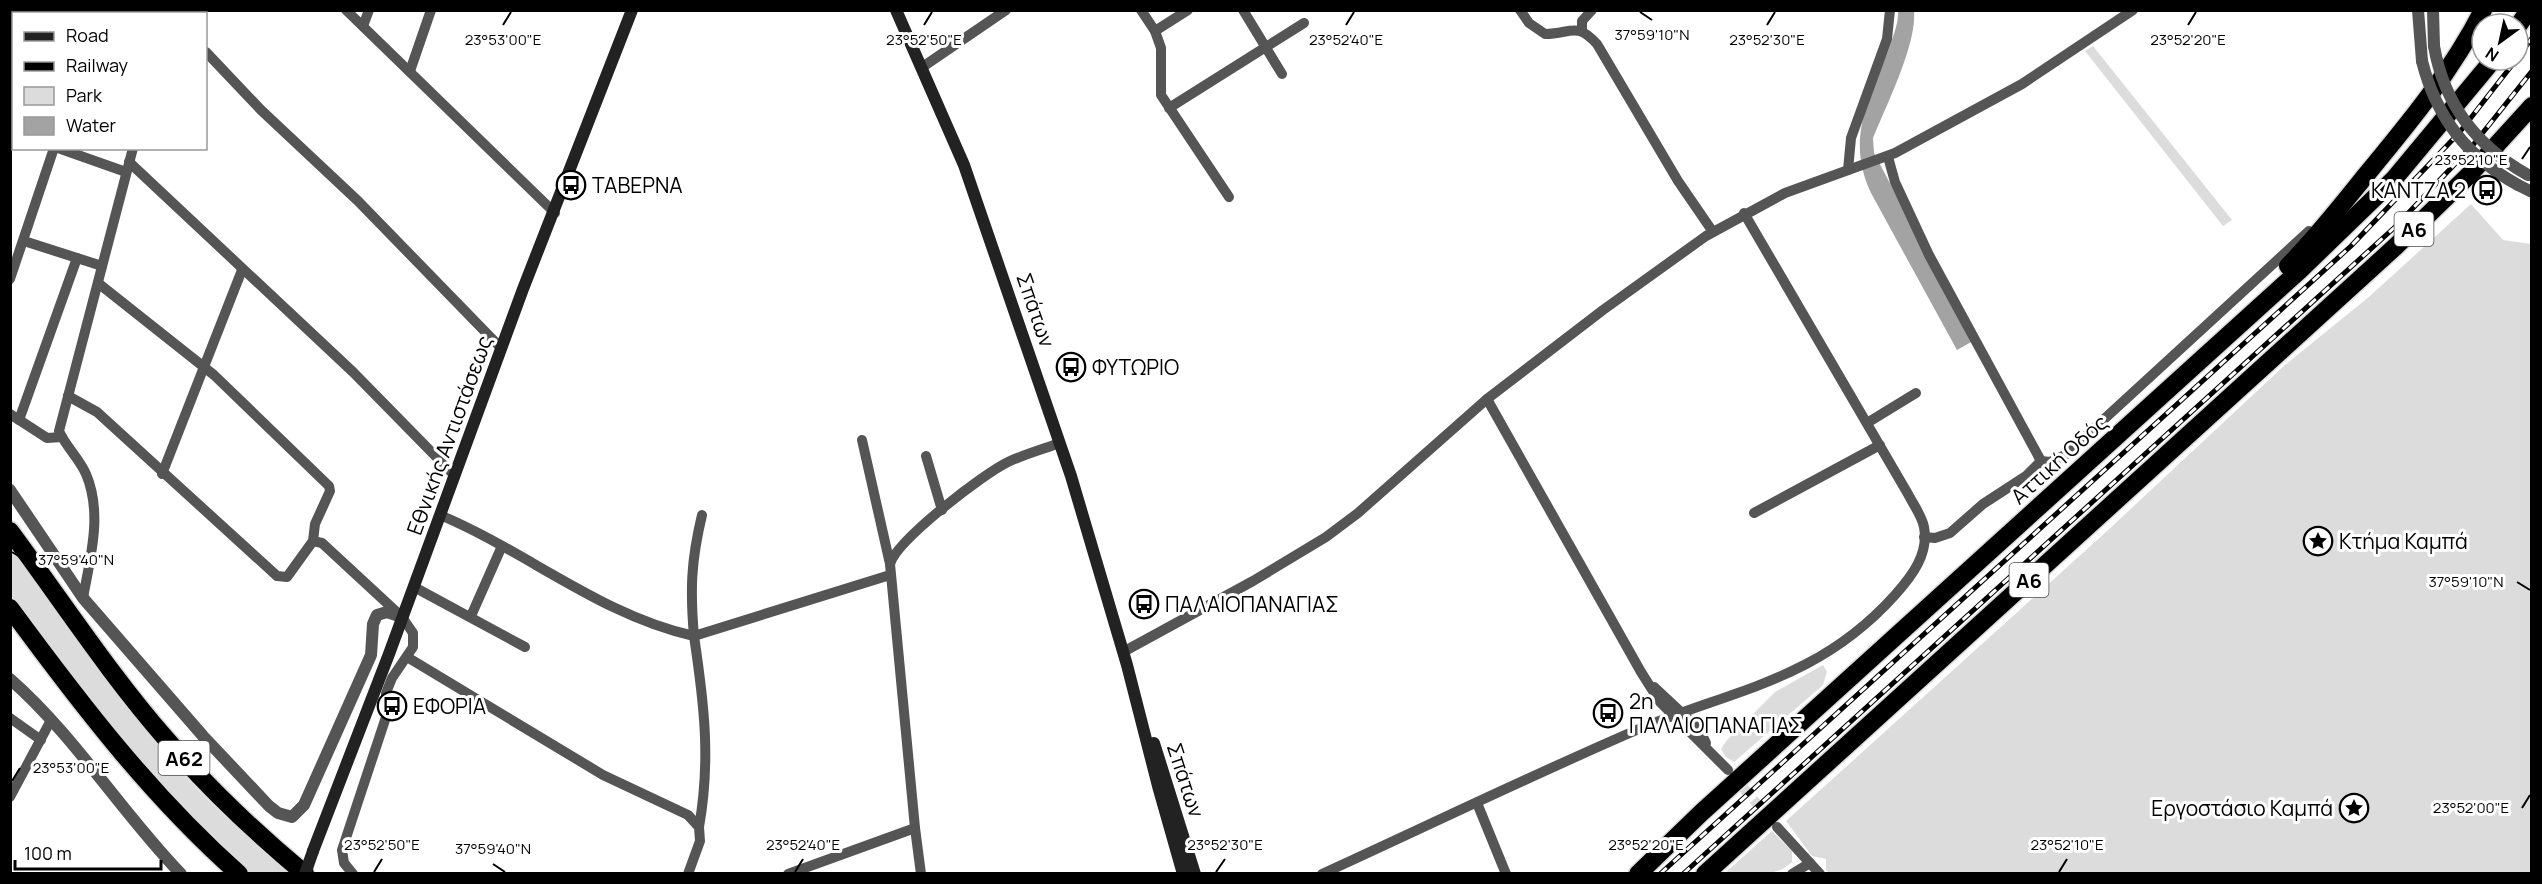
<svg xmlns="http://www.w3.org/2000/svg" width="2542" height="884" font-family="Manrope,sans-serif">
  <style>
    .green { fill: #dcdcdc }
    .water { fill: #a3a3a3 }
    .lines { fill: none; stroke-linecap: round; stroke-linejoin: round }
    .minor-tunnel { stroke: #d9d9d9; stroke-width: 10; stroke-dasharray: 10 5; stroke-linecap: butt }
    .motorway-casing { stroke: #dbdbdb; stroke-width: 21 }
    .minor { stroke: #555; stroke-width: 10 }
    .tertiary { stroke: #555; stroke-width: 12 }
    .secondary { stroke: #222; stroke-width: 12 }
    .motorway { stroke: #000; stroke-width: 18 }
    .rail-casing { stroke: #000; stroke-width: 5 }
    .rail { stroke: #fff; stroke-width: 3; stroke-dasharray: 9; stroke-linecap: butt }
    .tertiary-bridge { stroke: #555; stroke-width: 12 }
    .secondary-bridge { stroke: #222; stroke-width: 12 }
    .ticks { fill: none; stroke: #000; stroke-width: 2 }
    .labels { text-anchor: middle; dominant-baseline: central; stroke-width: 6; stroke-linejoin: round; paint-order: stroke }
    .shield { fill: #fff; stroke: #4c4c4c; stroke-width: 1.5 }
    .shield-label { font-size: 20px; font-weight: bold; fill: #000 }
    .poi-label { font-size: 21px; fill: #000; stroke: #fff; text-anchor: start }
    .street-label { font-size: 21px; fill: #000; stroke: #fff }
    .ticks-label { font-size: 15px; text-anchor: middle; fill: #000; stroke: #fff; stroke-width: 6; stroke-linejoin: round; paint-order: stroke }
  </style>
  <rect width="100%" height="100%" fill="#fff"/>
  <g class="green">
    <path d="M 2093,46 L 2232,220 L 2223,226 L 2085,51 Z"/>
    <path d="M 2471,204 L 2503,240 L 2531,244 L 2531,873 L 1829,873 L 1826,870 L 1826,859 L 1812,856 L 1786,821 L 2106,532 L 2285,365 L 2370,296 Z"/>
    <path d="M 10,548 C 68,626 123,708 189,780 C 220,814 256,844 290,873 L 251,873 L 177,804 L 87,698 L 11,595 Z"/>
    <path d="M 1823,665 L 1827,672 L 1823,685 L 1734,762 L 1726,757 L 1721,749 L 1727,740 L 1775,692 Z"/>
    <path d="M 1772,831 L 1792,851 L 1792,862 C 1775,879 1748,874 1725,873 Z"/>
  </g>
  <path class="water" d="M 1898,11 L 1914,11 C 1917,44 1886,106 1873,138 L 1874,153 L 1973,341 L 1957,350 L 1871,193 C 1846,140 1868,101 1888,51 C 1892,39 1899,23 1898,11 Z"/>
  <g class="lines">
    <path class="minor-tunnel" d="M 1734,777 L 1771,820"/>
    <g class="motorway-casing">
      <g id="motorway">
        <path d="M 2518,26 L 2529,10"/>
        <path d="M 2288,266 C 2316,238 2341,206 2366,175 C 2409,123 2452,71 2483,10"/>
        <path d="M 10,531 C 62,601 110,675 167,740 C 209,789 256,833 305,874"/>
        <path d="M 10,608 C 80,703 150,795 239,874"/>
        <path d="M 1638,874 L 1701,813 L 2300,270 L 2394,179 L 2493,60"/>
        <path d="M 1705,874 L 2395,247 L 2470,174 L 2532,106"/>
      </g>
    </g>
    <g class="minor">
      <path d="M 153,10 L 158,14"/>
      <path d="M 346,10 L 555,213"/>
      <path d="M 1141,10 L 1155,31 L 1161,48 L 1161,95 L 1229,197"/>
      <path d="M 1243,10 L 1282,74"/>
      <path d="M 1520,10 L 1529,23 L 1545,34 C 1571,34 1576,21 1597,44 L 1678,181 L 1713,232"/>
      <path d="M 94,14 L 95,10"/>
      <path d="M 170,14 L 171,10"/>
      <path d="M 363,26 L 369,10"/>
      <path d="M 1582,30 L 1582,21 L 1592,10"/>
      <path d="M 1155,31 L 1188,10"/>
      <path d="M 206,52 L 261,110 L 358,201 L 501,348"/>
      <path d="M 921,68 L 1006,10"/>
      <path d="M 410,71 L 431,10"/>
      <path d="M 1169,108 L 1304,23"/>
      <path d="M 58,148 L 126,172"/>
      <path d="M 1888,157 L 1895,182 L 1929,255 L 2041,461 L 2026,476 L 1983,504 L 1950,533 L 1935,538 L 1924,537"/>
      <path d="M 129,162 L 353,372 L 455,476"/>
      <path d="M 1848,170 L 1851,138 L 1887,39 L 1890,10"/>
      <path d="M 24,241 L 102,266"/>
      <path d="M 10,279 L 54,148"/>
      <path d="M 98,283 L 214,375 L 329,486 L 330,491 L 315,524 L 313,541"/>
      <path d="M 68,396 L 97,412 L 277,576 L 287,577 L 313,541 L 322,543 L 402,617 L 413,633 L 413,647 L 392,678 L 386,693 L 386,717 L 342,850 L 344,863 L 353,874"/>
      <path d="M 1487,399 L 1641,672 L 1660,702 L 1728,770"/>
      <path d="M 10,414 L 47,438 L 62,437"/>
      <path d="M 19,420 L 77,258"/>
      <path d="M 1867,423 L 1916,393"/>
      <path d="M 862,440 L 890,564 L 915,828"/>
      <path d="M 926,456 L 942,510"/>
      <path d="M 2041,461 L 2050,462 L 2065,455 L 2309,231"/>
      <path d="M 162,474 L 242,270"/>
      <path d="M 1754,513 L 1880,445"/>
      <path d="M 440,515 C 526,551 602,616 694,636 C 704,703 711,760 699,827"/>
      <path d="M 702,515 C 691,561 690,590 694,636 L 890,575"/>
      <path d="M 890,564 C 897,540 983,474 1008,462 C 1025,454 1043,449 1060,443"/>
      <path d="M 414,587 L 525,647"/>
      <path d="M 83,598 C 90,558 103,514 86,474 C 79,458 66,447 59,431 L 133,148"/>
      <path d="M 471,616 L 502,546"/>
      <path d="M 1123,652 L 1253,581 L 1326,537 L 1358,513 L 1487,399 L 1603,310 L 1706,236 L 1785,193 L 1895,153 L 2022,84 L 2133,10"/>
      <path d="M 407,657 L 603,775 L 688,815 L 699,827 L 700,841 L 688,874"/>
      <path d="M 1654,687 L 1699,729 L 1706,743"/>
      <path d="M 10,718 L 41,740"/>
      <path d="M 10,797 L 51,720"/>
      <path d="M 1477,803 L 1506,874"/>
      <path d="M 1777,827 L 1820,874"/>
      <path d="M 788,874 L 915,828 L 921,874"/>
      <path d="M 1322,874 C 1425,827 1528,777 1632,732 C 1732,689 1817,682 1895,595 C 1912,576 1929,554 1924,527 C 1922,516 1913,504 1908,494 L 1744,213"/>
      <path d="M 1792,874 L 1810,863"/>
    </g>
    <g class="tertiary">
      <path d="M 2418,10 L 2422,61"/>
      <path d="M 2433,10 L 2434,46"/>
      <path d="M 2518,185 L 2532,192"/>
      <path d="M 10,490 L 83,598 L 203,736 L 269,806 L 278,813 L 292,817 L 304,805 L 371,655 L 373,624 L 377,615 L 387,612 L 402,617"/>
      <path d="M 10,679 C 75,736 121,812 181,874"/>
    </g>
    <g class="secondary">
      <path d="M 896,10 L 964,165 L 1071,476 L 1127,665 L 1158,786 L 1183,874"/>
      <path d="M 1154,743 L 1195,874"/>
      <path d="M 313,851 L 389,654 L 523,289 L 632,10"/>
    </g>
    <use href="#motorway" class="motorway"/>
    <g class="rail-casing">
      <g id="rail">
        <path d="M 2518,57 L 2532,38"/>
        <path d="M 1660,874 L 2351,246 L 2459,133 L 2516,60"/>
        <path d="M 1683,874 L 2395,227 L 2473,145 L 2532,71"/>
      </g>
    </g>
    <use href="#rail" class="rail"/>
    <g class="tertiary-bridge">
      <path d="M 2434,46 C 2444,104 2476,146 2528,175"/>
      <path d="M 2422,61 C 2436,117 2467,157 2518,185"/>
    </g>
    <path class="secondary-bridge" d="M 305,874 L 313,851"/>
  </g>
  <path class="ticks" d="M 1640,12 L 1652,20M 503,25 L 511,12M 924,25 L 932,12M 1346,25 L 1354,12M 1767,25 L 1775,12M 2188,25 L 2196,12M 2522,159 L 2530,147M 12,552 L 25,560M 2517,582 L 2530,590M 12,781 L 20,768M 2522,808 L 2530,795M 493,864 L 505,872M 374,872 L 382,859M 795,872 L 803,859M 1216,872 L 1225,859M 1638,872 L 1646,859M 2059,872 L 2067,859"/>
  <defs>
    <g id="bus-ring" transform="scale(1.5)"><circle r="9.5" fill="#fff" stroke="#000" stroke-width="1.5"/><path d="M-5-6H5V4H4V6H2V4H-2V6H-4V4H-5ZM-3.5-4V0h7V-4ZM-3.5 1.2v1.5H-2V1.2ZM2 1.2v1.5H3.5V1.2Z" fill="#000"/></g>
    <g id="sight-ring" transform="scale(1.5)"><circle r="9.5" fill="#fff" stroke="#000" stroke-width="1.5"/><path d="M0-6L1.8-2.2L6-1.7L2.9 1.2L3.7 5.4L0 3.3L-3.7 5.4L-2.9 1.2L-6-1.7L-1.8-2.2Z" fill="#000"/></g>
  </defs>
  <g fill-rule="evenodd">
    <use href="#bus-ring" x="571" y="185"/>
    <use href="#bus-ring" x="2487" y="190"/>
    <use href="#bus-ring" x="1071" y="367"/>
    <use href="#sight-ring" x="2318" y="541"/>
    <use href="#bus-ring" x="1144" y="604"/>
    <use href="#bus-ring" x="392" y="706"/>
    <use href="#bus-ring" x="1608" y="713"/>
    <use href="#sight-ring" x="2354" y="808"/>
  </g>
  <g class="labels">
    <g class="shield">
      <rect x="2394.5" y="212" width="39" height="34" rx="4.5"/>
      <rect x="2009.5" y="563" width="39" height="34" rx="4.5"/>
      <rect x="158.5" y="741" width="51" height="34" rx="4.5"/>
    </g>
    <g class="shield-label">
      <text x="2414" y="229">Α6</text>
      <text x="2029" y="580">Α6</text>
      <text x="184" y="758">Α62</text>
    </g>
    <g class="poi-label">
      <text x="592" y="185">ΤΑΒΕΡΝΑ</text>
      <text x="2466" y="190" text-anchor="end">ΚΑΝΤΖΑ 2</text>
      <text x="1092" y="367">ΦΥΤΩΡΙΟ</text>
      <text x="2339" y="541">Kτήμα Καμπά</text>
      <text x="1165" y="604">ΠΑΛΑΙΟΠΑΝΑΓΙΑΣ</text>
      <text x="1629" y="701">2η<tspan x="1629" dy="24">ΠΑΛΑΙΟΠΑΝΑΓΙΑΣ</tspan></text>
      <text x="413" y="706">ΕΦΟΡΙΑ</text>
      <text x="2333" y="808" text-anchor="end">Εργοστάσιο Καμπά</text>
    </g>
    <g class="street-label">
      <text transform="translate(1036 310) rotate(71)">Σπάτων</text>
      <text transform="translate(449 435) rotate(-70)">Εθνικής Αντιστάσεως</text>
      <text transform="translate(2059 459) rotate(-42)">Αττική Οδός</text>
      <text transform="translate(1186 780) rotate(72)">Σπάτων</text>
    </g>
  </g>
  <g class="ticks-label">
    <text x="1652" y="40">37°59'10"N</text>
    <text x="503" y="45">23°53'00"E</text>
    <text x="1346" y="45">23°52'40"E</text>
    <text x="924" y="45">23°52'50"E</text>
    <text x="1767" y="45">23°52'30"E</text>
    <text x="2188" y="45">23°52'20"E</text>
    <text x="2471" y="165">23°52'10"E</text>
    <text x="76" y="565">37°59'40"N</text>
    <text x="2466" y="587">37°59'10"N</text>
    <text x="71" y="773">23°53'00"E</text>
    <text x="2471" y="813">23°52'00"E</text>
    <text x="382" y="850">23°52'50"E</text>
    <text x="803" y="850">23°52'40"E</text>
    <text x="1225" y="850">23°52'30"E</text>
    <text x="1646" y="850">23°52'20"E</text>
    <text x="2067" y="850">23°52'10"E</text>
    <text x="493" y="854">37°59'40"N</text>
  </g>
  <rect width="2542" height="884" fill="none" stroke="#000000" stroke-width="24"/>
  <rect x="12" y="12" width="195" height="138" fill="#ffffff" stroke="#999999" stroke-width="1.5"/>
  <rect x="24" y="32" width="30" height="9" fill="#222222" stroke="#999999" stroke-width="1.5"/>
  <text x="66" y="42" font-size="18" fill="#000000">Road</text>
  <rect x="24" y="62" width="30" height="9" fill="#000000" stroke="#999999" stroke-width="1.5"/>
  <text x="66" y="72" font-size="18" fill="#000000">Railway</text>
  <rect x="24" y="87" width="30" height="18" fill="#dcdcdc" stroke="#999999" stroke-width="1.5"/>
  <text x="66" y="102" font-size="18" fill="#000000">Park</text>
  <rect x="24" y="117" width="30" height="18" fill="#a3a3a3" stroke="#999999" stroke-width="1.5"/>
  <text x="66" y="132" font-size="18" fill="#000000">Water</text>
  <g transform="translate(2500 42) rotate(213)"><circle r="28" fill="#ffffff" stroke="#999999" stroke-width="1.5"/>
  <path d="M0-4.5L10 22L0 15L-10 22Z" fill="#000000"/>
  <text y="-9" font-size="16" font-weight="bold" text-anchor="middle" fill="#000000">N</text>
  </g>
  <path d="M15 860v9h146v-9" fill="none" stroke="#000000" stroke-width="3"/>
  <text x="24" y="860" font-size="18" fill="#000000" stroke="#ffffff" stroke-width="4.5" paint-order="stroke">100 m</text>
</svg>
